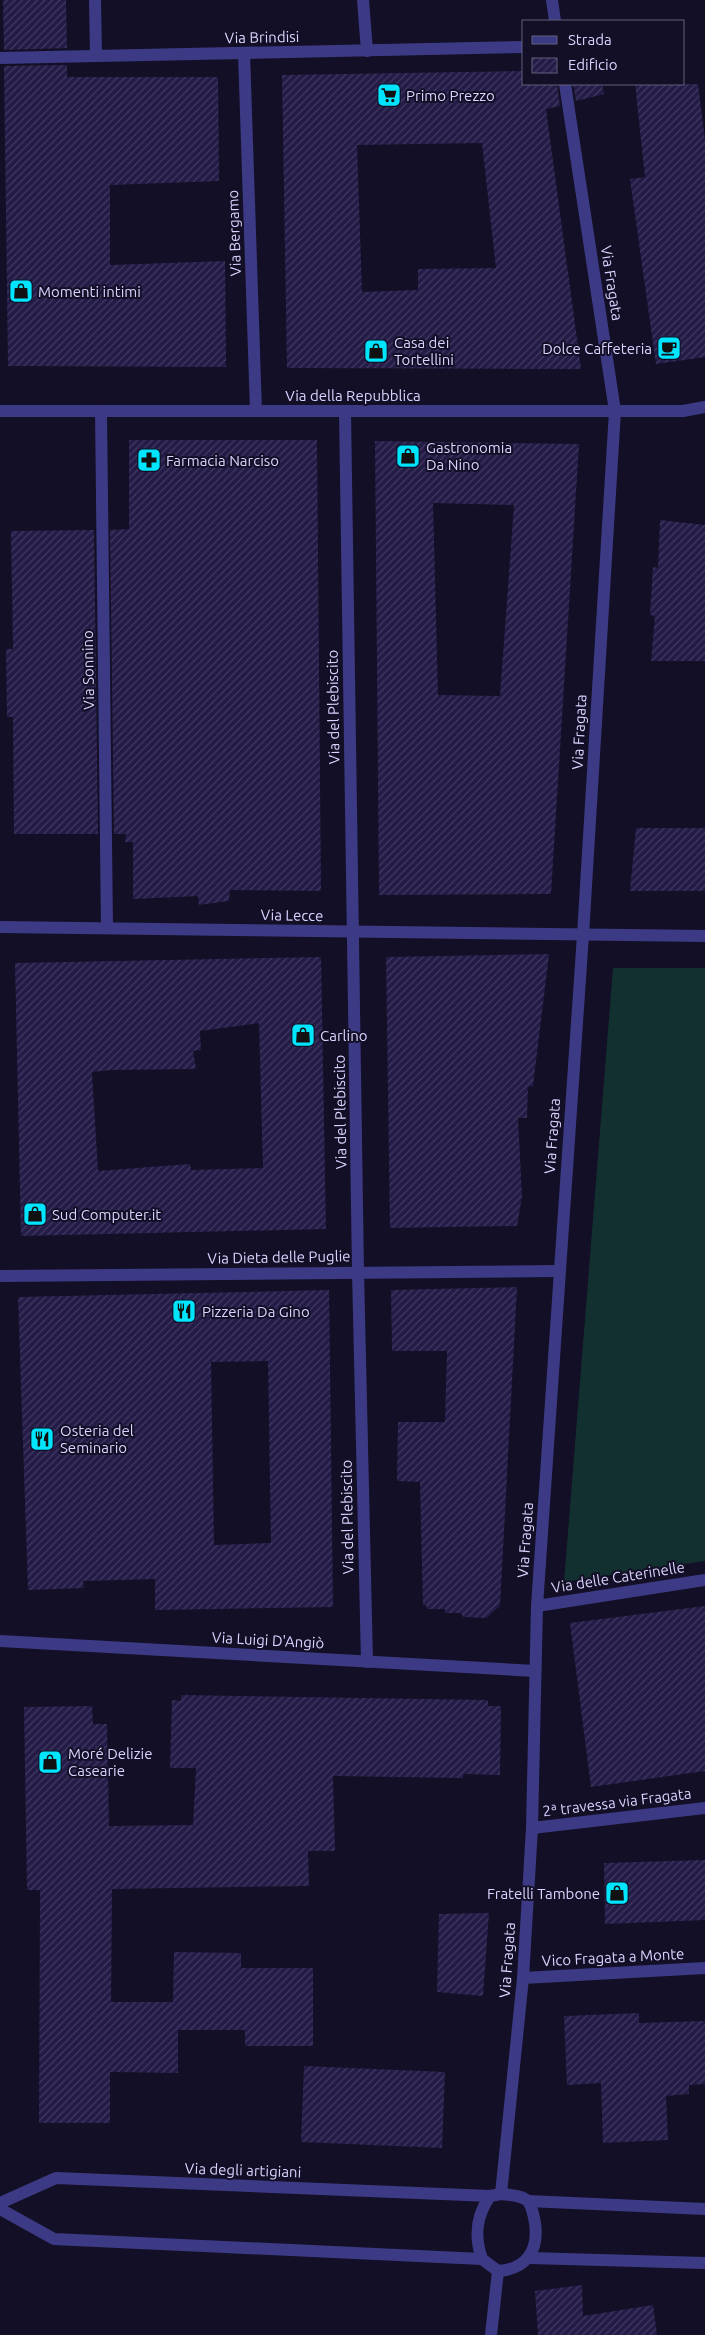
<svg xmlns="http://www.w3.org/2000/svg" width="705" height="2335" font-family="Ubuntu,sans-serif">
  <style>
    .garden { fill: #12302f }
    .building { fill: url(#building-hatch); fill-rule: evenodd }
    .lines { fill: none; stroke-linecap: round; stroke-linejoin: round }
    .minor { stroke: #3d3a85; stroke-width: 12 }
    .labels { text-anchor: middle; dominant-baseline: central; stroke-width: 4; stroke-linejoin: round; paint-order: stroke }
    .street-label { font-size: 15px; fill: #d9d4ff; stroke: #130f26 }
    .poi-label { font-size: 15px; fill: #d9d4ff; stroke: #130f26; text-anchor: start }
  </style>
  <defs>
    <pattern id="building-hatch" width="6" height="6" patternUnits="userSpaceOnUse" patternTransform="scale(1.25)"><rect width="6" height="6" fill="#241b47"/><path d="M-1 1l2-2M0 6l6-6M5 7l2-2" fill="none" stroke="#433b63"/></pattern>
  </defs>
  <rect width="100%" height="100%" fill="#130f26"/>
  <path class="garden" d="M 613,968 L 705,968 L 705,1561 L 564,1582 Z"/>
  <g class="building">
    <path d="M 3,0 L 66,0 L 67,48 L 4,50 Z"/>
    <path d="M 67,65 L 67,77 L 218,77 L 219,181 L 110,185 L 110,265 L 225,261 L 226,367 L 8,366 L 4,66 Z"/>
    <path d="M 524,71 L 524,84 L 557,84 L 560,106 L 546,109 L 581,369 L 287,368 L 282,75 ZM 482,143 L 496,268 L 418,269 L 418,290 L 362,292 L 357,145 Z"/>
    <path d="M 573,84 L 602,84 L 604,94 L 576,101 Z"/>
    <path d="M 635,84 L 698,84 L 705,140 L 705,357 L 656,364 L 630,179 L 645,177 Z"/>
    <path d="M 129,440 L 317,440 L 321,891 L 230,890 L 229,901 L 199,905 L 198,896 L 133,899 L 133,842 L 125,842 L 126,834 L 114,834 L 110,530 L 129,529 Z"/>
    <path d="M 375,441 L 579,444 L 551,894 L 379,895 ZM 433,503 L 514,505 L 500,696 L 438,695 Z"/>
    <path d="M 660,520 L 705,525 L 705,661 L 651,661 L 655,616 L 650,615 L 653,567 L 658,568 Z"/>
    <path d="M 94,530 L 98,834 L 14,834 L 13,717 L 7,717 L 6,649 L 13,649 L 11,531 Z"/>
    <path d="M 636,828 L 705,828 L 705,891 L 630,891 Z"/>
    <path d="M 549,954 L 533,1086 L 528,1087 L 527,1118 L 518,1118 L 522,1196 L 517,1226 L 390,1228 L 386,957 Z"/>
    <path d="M 321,957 L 326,1229 L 21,1236 L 15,963 ZM 259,1023 L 263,1168 L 191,1170 L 190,1164 L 98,1171 L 92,1072 L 111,1070 L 196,1069 L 193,1051 L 201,1050 L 200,1031 Z"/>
    <path d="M 517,1287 L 500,1606 L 486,1618 L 463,1617 L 461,1613 L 445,1613 L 445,1609 L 427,1609 L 426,1605 L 423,1605 L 420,1482 L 397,1481 L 398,1422 L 445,1422 L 447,1351 L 392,1351 L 391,1290 Z"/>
    <path d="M 329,1290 L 333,1607 L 155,1610 L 155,1579 L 83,1581 L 84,1588 L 28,1590 L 18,1297 ZM 268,1361 L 271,1543 L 214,1545 L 211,1362 Z"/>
    <path d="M 705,1606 L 705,1771 L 591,1787 L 570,1623 Z"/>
    <path d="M 181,1695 L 488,1700 L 488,1706 L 501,1706 L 500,1775 L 464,1774 L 463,1778 L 333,1776 L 335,1851 L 308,1851 L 309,1886 L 112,1889 L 111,2002 L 173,2002 L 174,1952 L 241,1953 L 241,1968 L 313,1968 L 313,2046 L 245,2046 L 245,2030 L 178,2030 L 178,2073 L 110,2072 L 110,2123 L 39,2123 L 40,1890 L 27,1890 L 24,1707 L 92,1706 L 93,1724 L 107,1724 L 109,1826 L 193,1825 L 196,1768 L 170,1768 L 172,1700 L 181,1701 Z"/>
    <path d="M 705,1860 L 705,1920 L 605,1924 L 604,1863 Z"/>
    <path d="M 489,1913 L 483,1996 L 437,1992 L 439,1914 Z"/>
    <path d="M 639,2013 L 639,2023 L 705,2021 L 705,2084 L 689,2085 L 689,2094 L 666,2096 L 668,2140 L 603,2143 L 601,2083 L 567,2085 L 564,2016 Z"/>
    <path d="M 304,2066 L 445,2072 L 442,2148 L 301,2142 Z"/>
    <path d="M 582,2285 L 583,2316 L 653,2305 L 657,2335 L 538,2335 L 535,2291 Z"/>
  </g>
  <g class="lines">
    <g class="minor">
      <path d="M 95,0 L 96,56"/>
      <path d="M 363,0 L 367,51"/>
      <path d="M 552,0 L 555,21"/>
      <path d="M 244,53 L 256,411"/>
      <path d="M 0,58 L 524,47"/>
      <path d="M 0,411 L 683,411 L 705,407"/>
      <path d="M 101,411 L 107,928"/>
      <path d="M 345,411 L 358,1272 L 367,1662"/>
      <path d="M 0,927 L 705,936"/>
      <path d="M 0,1276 L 558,1271"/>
      <path d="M 537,1606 L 705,1580"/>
      <path d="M 0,1641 L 535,1671"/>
      <path d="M 532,1828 L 705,1808"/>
      <path d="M 523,1978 L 705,1968"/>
      <path d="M 501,2194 L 523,1978 L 532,1828 L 537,1606 L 583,935 L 615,411 L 565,84"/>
      <path d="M 501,2194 C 510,2195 521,2195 528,2201 C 532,2207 534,2217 535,2223 C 539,2251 526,2269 498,2271 L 482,2259 C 474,2236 476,2216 490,2196 Z"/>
      <path d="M 528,2201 L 705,2209"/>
      <path d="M 0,2203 L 56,2178 L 490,2196"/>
      <path d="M 0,2209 L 54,2239 L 482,2259"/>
      <path d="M 530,2258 L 705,2263"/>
      <path d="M 491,2335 L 498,2271"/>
    </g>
  </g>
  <defs>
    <g id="supermarket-square" transform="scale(1.25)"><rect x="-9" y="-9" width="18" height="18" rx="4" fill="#00e5ff" stroke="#130f26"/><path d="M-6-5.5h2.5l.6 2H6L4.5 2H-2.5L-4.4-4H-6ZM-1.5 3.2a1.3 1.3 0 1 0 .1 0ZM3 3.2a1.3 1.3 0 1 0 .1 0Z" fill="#111"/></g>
    <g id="shop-square" transform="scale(1.25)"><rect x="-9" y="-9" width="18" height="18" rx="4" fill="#00e5ff" stroke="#130f26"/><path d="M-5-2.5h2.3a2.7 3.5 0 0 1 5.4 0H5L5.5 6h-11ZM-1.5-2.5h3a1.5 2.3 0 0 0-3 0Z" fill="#111"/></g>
    <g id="cafe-square" transform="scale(1.25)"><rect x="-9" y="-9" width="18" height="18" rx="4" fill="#00e5ff" stroke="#130f26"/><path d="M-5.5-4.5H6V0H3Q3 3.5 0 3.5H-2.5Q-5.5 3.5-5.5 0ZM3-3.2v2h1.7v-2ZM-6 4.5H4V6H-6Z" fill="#111"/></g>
    <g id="pharmacy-square" transform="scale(1.25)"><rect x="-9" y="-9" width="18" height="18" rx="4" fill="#00e5ff" stroke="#130f26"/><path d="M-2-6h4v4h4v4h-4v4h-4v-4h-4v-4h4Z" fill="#111"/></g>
    <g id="restaurant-square" transform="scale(1.25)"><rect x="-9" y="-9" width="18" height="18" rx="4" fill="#00e5ff" stroke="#130f26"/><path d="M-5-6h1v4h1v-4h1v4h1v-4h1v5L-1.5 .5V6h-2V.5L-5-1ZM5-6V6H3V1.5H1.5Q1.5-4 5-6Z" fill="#111"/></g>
  </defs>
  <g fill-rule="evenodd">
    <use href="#supermarket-square" x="389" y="95"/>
    <use href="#shop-square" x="21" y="291"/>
    <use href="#cafe-square" x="669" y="348"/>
    <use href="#shop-square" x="376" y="351"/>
    <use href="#shop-square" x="408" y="456"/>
    <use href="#pharmacy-square" x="149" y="460"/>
    <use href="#shop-square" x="303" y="1035"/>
    <use href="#shop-square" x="35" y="1214"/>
    <use href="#restaurant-square" x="184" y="1311"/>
    <use href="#restaurant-square" x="42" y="1439"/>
    <use href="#shop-square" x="50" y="1762"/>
    <use href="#shop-square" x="617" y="1893"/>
  </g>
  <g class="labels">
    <g class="street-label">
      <text transform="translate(262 37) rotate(-1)">Via Brindisi</text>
      <text transform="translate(234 233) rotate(-92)">Via Bergamo</text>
      <text transform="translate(612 283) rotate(81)">Via Fragata</text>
      <text x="353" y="395">Via della Repubblica</text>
      <text transform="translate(88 670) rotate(-91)">Via Sonnino</text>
      <text transform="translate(333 707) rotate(-91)">Via del Plebiscito</text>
      <text transform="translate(579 732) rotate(-87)">Via Fragata</text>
      <text transform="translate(292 915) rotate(1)">Via Lecce</text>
      <text transform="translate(340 1112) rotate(-91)">Via del Plebiscito</text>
      <text transform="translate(552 1136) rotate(-86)">Via Fragata</text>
      <text transform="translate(279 1257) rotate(-1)">Via Dieta delle Puglie</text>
      <text transform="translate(347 1517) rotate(-91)">Via del Plebiscito</text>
      <text transform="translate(525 1540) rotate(-86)">Via Fragata</text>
      <text transform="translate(618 1577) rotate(-9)">Via delle Caterinelle</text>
      <text transform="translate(268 1640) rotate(3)">Via Luigi D'Angiò</text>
      <text transform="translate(617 1802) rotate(-7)">2ª travessa via Fragata</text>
      <text transform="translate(613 1957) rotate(-3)">Vico Fragata a Monte</text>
      <text transform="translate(507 1960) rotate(-86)">Via Fragata</text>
      <text transform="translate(243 2170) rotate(2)">Via degli artigiani</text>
    </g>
    <g class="poi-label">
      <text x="406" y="95">Primo Prezzo</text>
      <text x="38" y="291">Momenti intimi</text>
      <text x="394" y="342">Casa dei<tspan x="394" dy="17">Tortellini</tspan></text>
      <text x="652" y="348" text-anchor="end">Dolce Caffeteria</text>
      <text x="426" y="447">Gastronomia<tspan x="426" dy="17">Da Nino</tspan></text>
      <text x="166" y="460">Farmacia Narciso</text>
      <text x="320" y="1035">Carlino</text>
      <text x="52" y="1214">Sud Computer.it</text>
      <text x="202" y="1311">Pizzeria Da Gino</text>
      <text x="60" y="1430">Osteria del<tspan x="60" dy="17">Seminario</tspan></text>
      <text x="68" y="1753">Moré Delizie<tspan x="68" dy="17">Casearie</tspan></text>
      <text x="600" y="1893" text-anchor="end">Fratelli Tambone</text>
    </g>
  </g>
  <rect x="522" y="20" width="162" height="65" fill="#130f26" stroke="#625e7d"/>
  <rect x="532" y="36" width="25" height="8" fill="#3d3a85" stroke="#625e7d"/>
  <text x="568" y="45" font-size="15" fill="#d9d4ff">Strada</text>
  <rect x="532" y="58" width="25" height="15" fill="url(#building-hatch)" stroke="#625e7d"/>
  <text x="568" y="70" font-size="15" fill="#d9d4ff">Edificio</text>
</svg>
